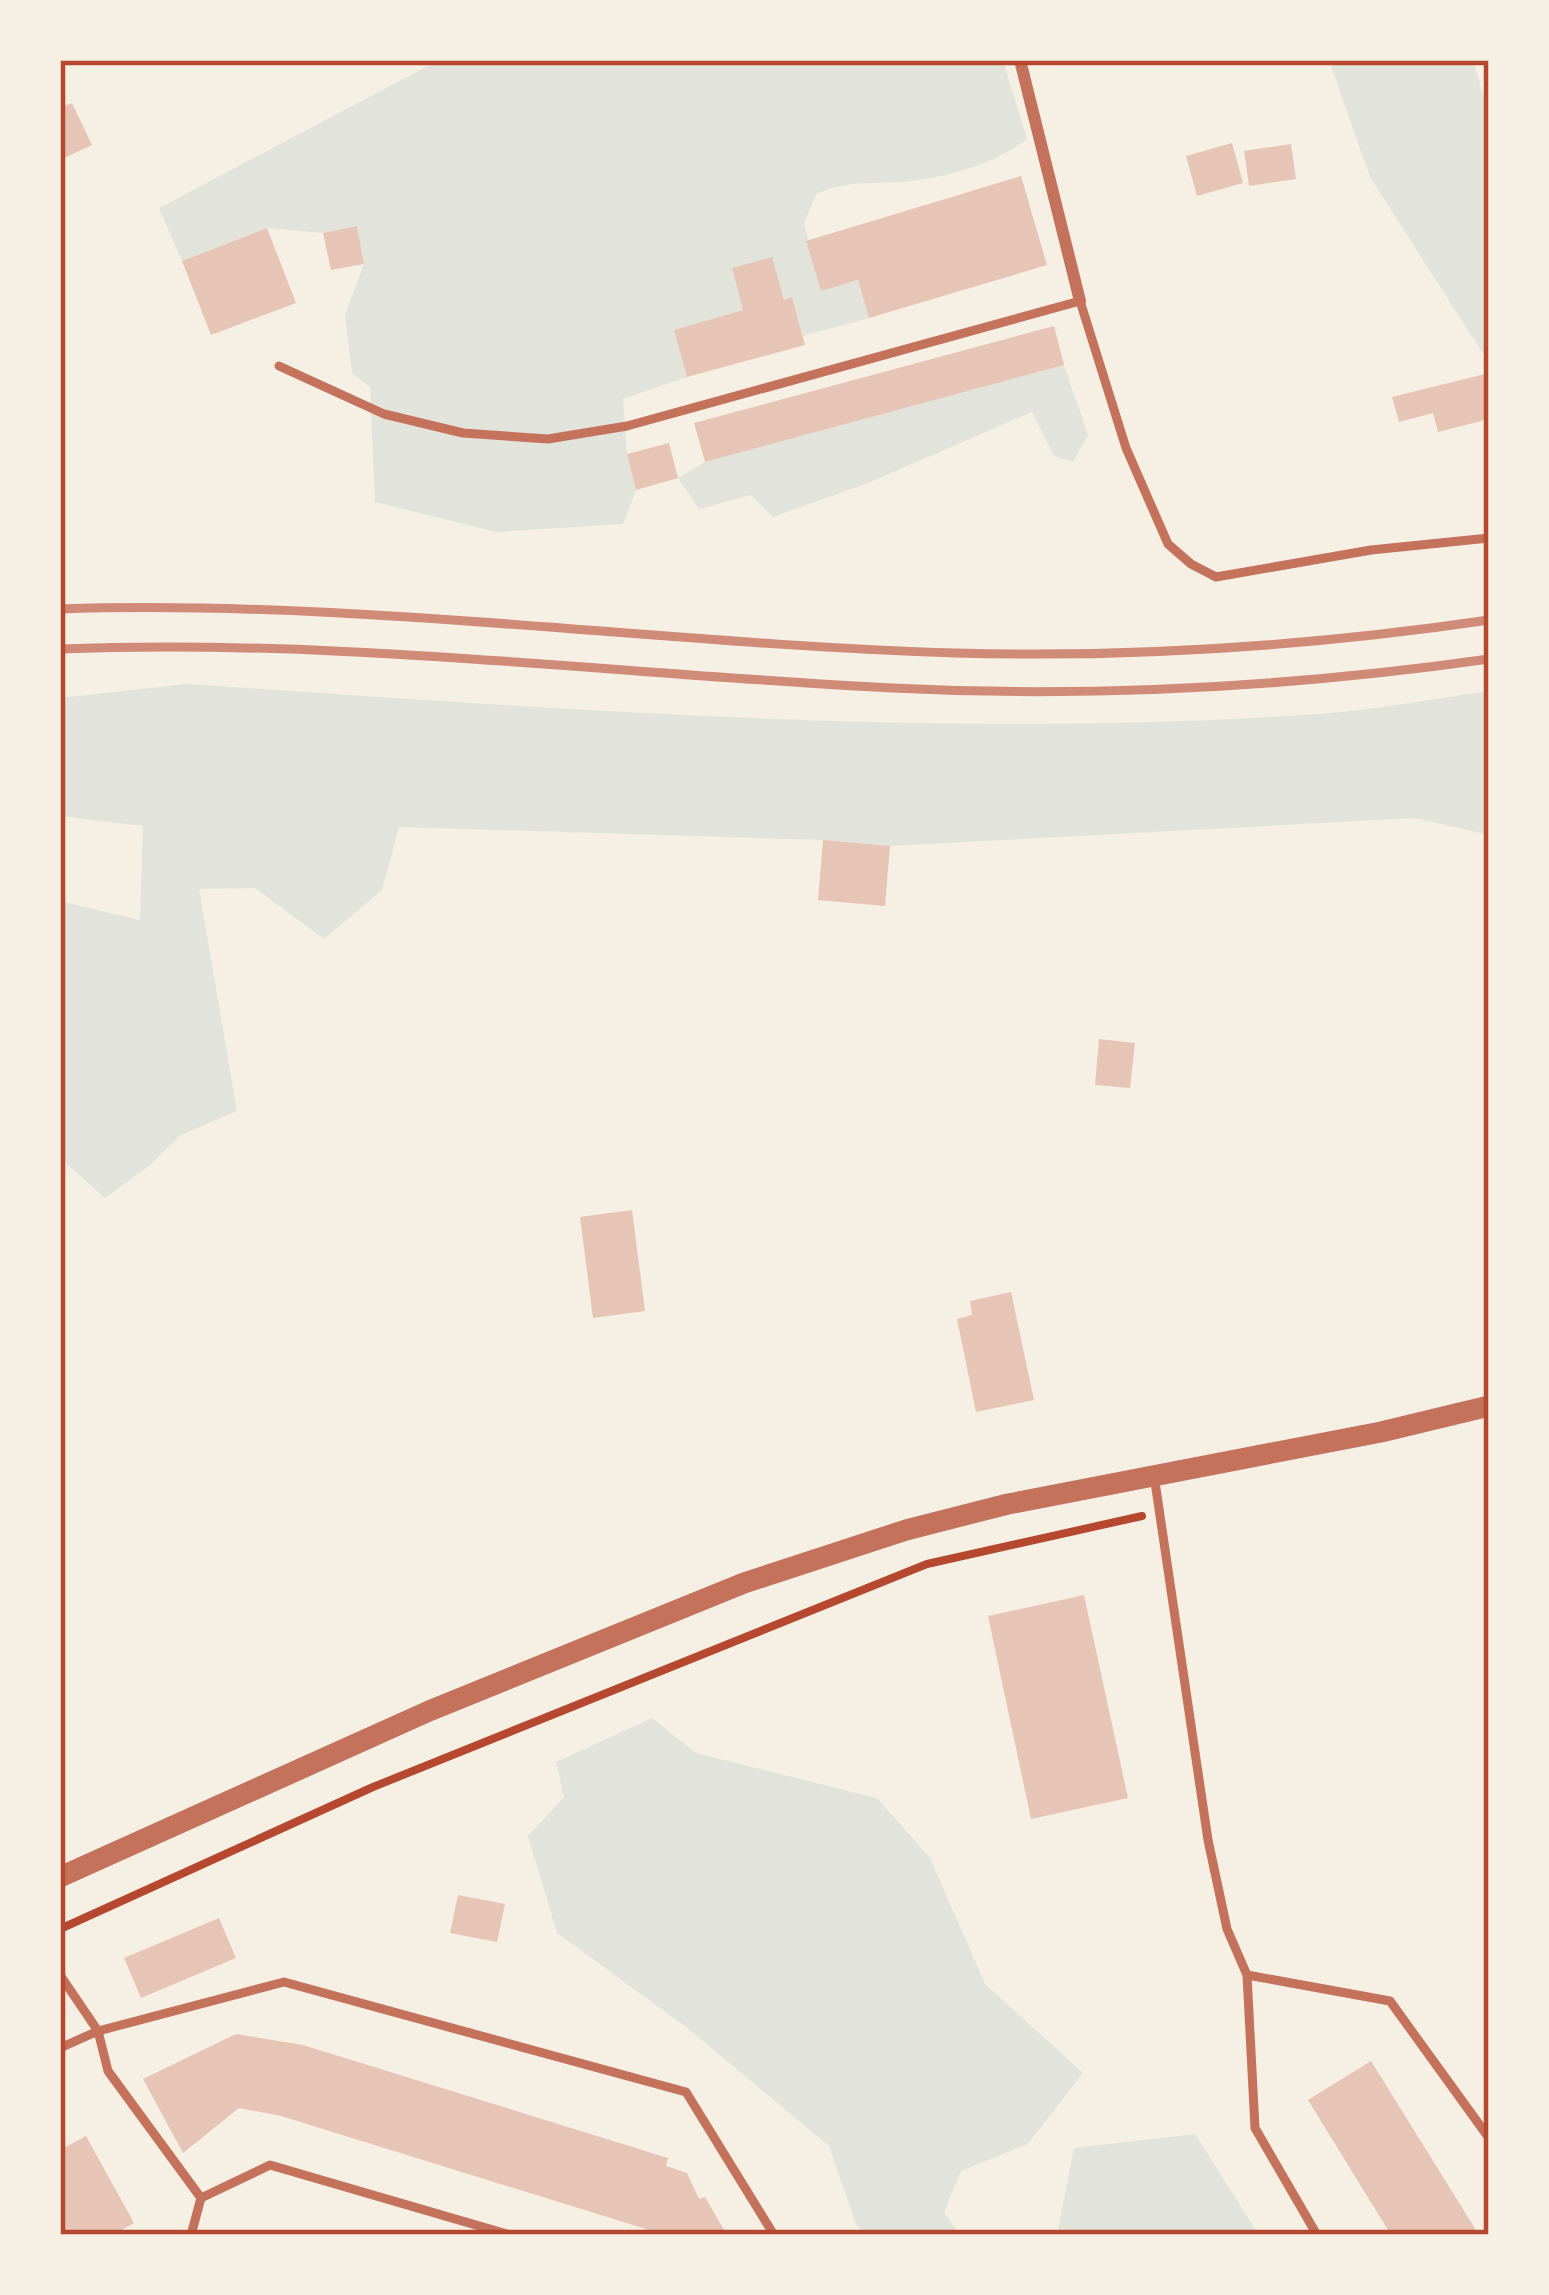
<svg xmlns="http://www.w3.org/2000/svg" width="1549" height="2295" font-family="Ubuntu,sans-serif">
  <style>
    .green { fill: #e2e4dc }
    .building { fill: #e6c5b7 }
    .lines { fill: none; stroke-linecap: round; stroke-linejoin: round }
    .path { stroke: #b5482f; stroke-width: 8 }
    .service { stroke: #c5725c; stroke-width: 9 }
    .minor { stroke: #c5725c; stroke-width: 12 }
    .tertiary { stroke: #c5725c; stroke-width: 21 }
    .rail { stroke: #cf8b77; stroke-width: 9 }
    .neatline { fill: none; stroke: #b5482f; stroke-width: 4.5 }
  </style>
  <rect width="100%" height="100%" fill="#f6efe4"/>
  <g class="green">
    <path d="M 439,60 L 1003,60 L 1027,139 C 997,163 949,177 911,181 C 875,185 851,179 816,194 L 804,223 L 821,290 L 858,280 L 869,318 L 803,336 L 792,298 L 784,300 L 772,258 L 732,268 L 743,310 L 675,330 L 687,377 L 623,399 L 627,454 L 636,490 L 623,524 L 497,532 L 375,502 L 370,387 L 352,373 L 345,314 L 364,264 L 357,227 L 323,233 L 266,228 L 182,261 L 159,208 Z"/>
    <path d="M 1329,60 L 1473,60 L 1489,115 L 1489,363 L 1370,177 Z"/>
    <path d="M 1064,365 L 1088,435 L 1073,462 L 1054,456 L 1032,412 L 868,483 L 773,517 L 751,495 L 699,509 L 678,478 L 705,462 Z"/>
    <path d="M 187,684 C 563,709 942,740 1318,714 C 1375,710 1432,699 1489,691 L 1489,835 L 1416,818 L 890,846 L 823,840 L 399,827 L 382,890 L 324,939 L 255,888 L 199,889 L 237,1111 L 181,1135 L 150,1165 L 105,1198 L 60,1158 L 60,901 L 140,920 L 143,826 L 60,816 L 60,698 Z"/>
    <path d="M 652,1718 L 696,1753 L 877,1798 L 930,1858 L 985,1984 L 1083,2073 L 1028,2144 L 961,2171 L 944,2212 L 960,2235 L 864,2235 L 856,2224 L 829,2146 L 686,2027 L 557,1933 L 528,1836 L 564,1797 L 556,1762 Z"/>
    <path d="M 1195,2134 L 1259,2235 L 1057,2235 L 1074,2148 Z"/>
  </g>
  <g class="building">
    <path d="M 72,103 L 92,145 L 60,160 L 60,108 Z"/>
    <path d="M 1232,143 L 1243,183 L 1197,196 L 1186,156 Z"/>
    <path d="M 1291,144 L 1296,179 L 1249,186 L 1244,151 Z"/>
    <path d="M 1021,176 L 1047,265 L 869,318 L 858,280 L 821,291 L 806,241 Z"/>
    <path d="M 357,226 L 364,264 L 331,270 L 323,233 Z"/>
    <path d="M 267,228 L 296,303 L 211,335 L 182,261 Z"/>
    <path d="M 772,257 L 784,300 L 792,297 L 805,345 L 687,377 L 674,330 L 743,310 L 732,268 Z"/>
    <path d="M 1054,326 L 1064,365 L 705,462 L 694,423 Z"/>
    <path d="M 1489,373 L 1489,419 L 1438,432 L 1433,413 L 1399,422 L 1392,397 Z"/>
    <path d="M 669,443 L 678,478 L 636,490 L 627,454 Z"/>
    <path d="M 823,840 L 890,846 L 885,906 L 818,900 Z"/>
    <path d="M 1099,1039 L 1135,1043 L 1130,1088 L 1095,1085 Z"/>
    <path d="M 632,1210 L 645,1311 L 593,1318 L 580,1217 Z"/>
    <path d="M 1011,1292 L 1034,1400 L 976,1412 L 957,1319 L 972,1315 L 970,1301 Z"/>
    <path d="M 1084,1595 L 1128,1798 L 1031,1819 L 988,1616 Z"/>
    <path d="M 458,1895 L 505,1904 L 497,1942 L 450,1933 Z"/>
    <path d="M 219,1918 L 236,1958 L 141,1998 L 124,1958 Z"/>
    <path d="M 236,2034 L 303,2045 L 668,2158 L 666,2166 L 687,2173 L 699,2199 L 705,2197 L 727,2235 L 650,2235 L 646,2229 L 281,2116 L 239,2108 L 183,2153 L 143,2079 Z"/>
    <path d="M 1371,2061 L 1479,2235 L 1391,2235 L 1308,2100 Z"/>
    <path d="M 86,2136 L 134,2223 L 113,2235 L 60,2235 L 60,2150 Z"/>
  </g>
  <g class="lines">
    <path class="path" d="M 60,1929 L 373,1787 L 927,1564 L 1142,1516"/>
    <g class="service">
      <path d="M 279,366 L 384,414 L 463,433 L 548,439 L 627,426 L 1080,301 L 1126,448 L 1168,544 L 1191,564 L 1216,577 L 1371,550 L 1489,538"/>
      <path d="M 1154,1475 L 1208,1840 L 1227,1929 L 1247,1975 L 1255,2128 L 1317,2235"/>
      <path d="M 60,1975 L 98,2031 L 108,2071 L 201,2198 L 191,2235"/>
      <path d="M 1247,1975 L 1390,2001 L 1489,2138"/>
      <path d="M 60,2048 L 98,2031 L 284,1982 L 686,2092 L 774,2235"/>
      <path d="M 201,2198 L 270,2165 L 510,2235"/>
    </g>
    <path class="minor" d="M 1020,60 L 1080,301"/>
    <path class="tertiary" d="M 60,1877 L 429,1711 L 744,1583 L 906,1530 L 1008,1504 L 1381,1432 L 1489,1406"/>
    <g class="rail">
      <path d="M 60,609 C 359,599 657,644 956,653 C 1135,658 1312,646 1489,620"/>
      <path d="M 60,649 C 338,638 615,674 892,688 C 1091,698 1292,687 1489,659"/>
    </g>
  </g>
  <rect width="1549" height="2295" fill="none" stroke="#f6efe4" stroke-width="126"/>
  <rect x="63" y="63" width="1423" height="2169" class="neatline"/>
</svg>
